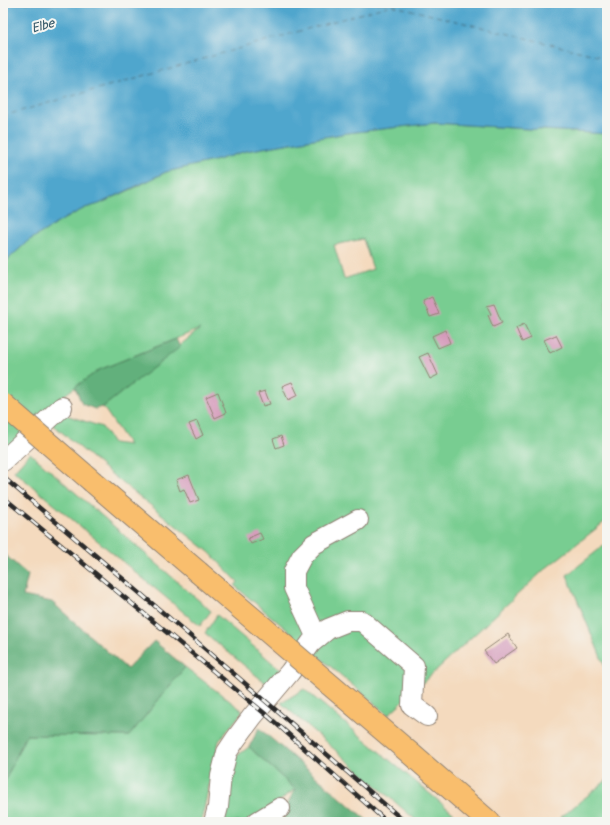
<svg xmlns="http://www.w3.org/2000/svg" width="610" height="825" font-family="Pangolin,sans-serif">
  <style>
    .green { fill: #78cd91; stroke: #527c5e; fill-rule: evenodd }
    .forest { fill: #62b07b; stroke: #466e53 }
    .water { fill: #50a6cd; stroke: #3e687c }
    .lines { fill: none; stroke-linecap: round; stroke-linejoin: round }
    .ferry { stroke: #3a5c6c; stroke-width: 1; stroke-dasharray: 5 4; stroke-linecap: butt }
    .building { fill: #d49aba }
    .minor-casing { stroke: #908274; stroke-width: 22 }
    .major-casing { stroke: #908274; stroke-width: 24 }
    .minor { stroke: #fff; stroke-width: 20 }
    .major { stroke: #f9be6d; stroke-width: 22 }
    .rail-casing { stroke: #2b2b2b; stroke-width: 4.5 }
    .rail { stroke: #f6f6f2; stroke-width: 3; stroke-dasharray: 9; stroke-linecap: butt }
    .major-bridge-casing { stroke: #908274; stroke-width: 24; stroke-linecap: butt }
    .major-bridge { stroke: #f9be6d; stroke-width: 22 }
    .labels { text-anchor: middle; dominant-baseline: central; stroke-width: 4; stroke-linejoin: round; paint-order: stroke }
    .water-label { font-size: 13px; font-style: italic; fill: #3a5c6c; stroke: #f6f6f2 }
  </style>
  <rect width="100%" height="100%" fill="#f6f6f2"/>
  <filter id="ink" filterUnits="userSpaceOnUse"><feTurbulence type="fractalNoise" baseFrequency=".025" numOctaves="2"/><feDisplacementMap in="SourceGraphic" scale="8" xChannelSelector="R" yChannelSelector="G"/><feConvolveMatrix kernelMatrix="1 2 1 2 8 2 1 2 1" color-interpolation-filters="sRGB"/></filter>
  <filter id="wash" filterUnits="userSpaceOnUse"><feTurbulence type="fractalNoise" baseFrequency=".012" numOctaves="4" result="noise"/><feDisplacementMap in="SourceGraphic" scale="16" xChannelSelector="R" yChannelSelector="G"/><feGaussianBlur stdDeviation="0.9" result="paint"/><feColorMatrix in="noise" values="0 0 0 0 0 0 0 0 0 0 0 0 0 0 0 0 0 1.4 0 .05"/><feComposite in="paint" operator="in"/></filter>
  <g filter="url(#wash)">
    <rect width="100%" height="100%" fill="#f4dabe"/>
    <g class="green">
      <path d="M 435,123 L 607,134 L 607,520 L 545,569 L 388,715 L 235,586 L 238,582 L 209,552 L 105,469 L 51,423 L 63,414 L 102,427 L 113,443 L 129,445 L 103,407 L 200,329 L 99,370 L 63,396 L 3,455 L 3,264 L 28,241 L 64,219 L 85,208 L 99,204 L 132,189 L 166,172 L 217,160 L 246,151 L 347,133 ZM 363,239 L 373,269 L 344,279 L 334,245 Z"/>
      <path d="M 30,453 L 211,611 L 200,626 L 14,471 Z"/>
      <path d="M 607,543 L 607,672 L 567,575 Z"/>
      <path d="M 217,615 L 282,671 L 269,686 L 205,633 Z"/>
      <path d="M 185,667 L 243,711 L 219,741 L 201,822 L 3,822 L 3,785 L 26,735 L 129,736 Z"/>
      <path d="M 304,689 L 464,822 L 418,822 L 281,703 Z"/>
      <path d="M 249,747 L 295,789 L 275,805 L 250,822 L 224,822 L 234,758 Z"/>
      <path d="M 607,780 L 607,822 L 558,822 L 561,817 Z"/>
    </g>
    <g class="forest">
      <path d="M 176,339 L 180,347 L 103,407 L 95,409 L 82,404 L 75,387 L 99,370 Z"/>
      <path d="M 3,553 L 28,575 L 23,596 L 52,602 L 127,669 L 154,641 L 185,667 L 129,736 L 26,735 L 3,785 Z"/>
      <path d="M 259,728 L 369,822 L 286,822 L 282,815 L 295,789 L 249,747 Z"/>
    </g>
    <path class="water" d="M 3,3 L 607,3 L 607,134 L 435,123 L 347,133 L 246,151 L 217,160 L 166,172 L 99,204 L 85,208 L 64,219 L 28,241 L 3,264 Z"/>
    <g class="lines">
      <path class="ferry" d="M 3,116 L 391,5 L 607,58"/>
    </g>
    <g id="blocks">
      <g class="building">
        <path d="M 432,297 L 439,314 L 430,317 L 423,301 Z"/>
        <path d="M 494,304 L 502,323 L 493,327 L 488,315 L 491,314 L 487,306 Z"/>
        <path d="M 524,324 L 531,338 L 522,342 L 516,328 Z"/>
        <path d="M 445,330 L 450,343 L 438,348 L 432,336 Z"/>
        <path d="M 556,335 L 562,347 L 550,353 L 544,340 Z"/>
        <path d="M 428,353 L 438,375 L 430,379 L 419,357 Z"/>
        <path d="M 292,382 L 298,395 L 288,400 L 282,386 Z"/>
        <path d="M 265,391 L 270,404 L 263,406 L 258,393 Z"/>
        <path d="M 218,392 L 226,413 L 215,418 L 206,397 Z"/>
        <path d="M 197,421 L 203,435 L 196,439 L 189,424 Z"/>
        <path d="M 281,436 L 284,445 L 276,448 L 273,439 Z"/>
        <path d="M 189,475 L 199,500 L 190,503 L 184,489 L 180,491 L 176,480 Z"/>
        <path d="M 260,533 L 263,539 L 251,544 L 248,538 Z"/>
        <path d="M 508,634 L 517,648 L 494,664 L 484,651 Z"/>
      </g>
    </g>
  </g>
  <g filter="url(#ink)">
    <use href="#blocks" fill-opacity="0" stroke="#908274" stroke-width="1"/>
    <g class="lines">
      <g class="minor-casing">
        <g id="minor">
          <path d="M 3,461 L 62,407"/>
          <path d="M 317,638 L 294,588 L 294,571 L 302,556 L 314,544 L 358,520"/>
          <path d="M 214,822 L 218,807 L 221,776 L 227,752 L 235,740 L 252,717 L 290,672 L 311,643 L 317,638 L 328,629 L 348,621 L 362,621 L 414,666 L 412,705 L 427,716"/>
          <path d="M 257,822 L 280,808"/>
        </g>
      </g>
      <g class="major-casing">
        <g id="major">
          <path d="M 93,482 L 198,572"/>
          <path d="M 411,754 L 489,822"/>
        </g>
      </g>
      <use href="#minor" class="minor"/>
      <use href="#major" class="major"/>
      <g class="rail-casing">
        <g id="rail">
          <path d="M 3,477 L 188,634 L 405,822"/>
          <path d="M 3,497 L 269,717 L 387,822"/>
        </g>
      </g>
      <use href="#rail" class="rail"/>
      <g class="major-bridge-casing">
        <g id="major-bridge">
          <path d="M 3,404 L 93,482"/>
          <path d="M 198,572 L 411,754"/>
        </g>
      </g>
      <use href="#major-bridge" class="major-bridge"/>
    </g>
  </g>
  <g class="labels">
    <g class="water-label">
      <text transform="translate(43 26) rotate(-15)">Elbe</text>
    </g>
  </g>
  <rect width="610" height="825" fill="none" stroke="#f6f6f2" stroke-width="16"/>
</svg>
